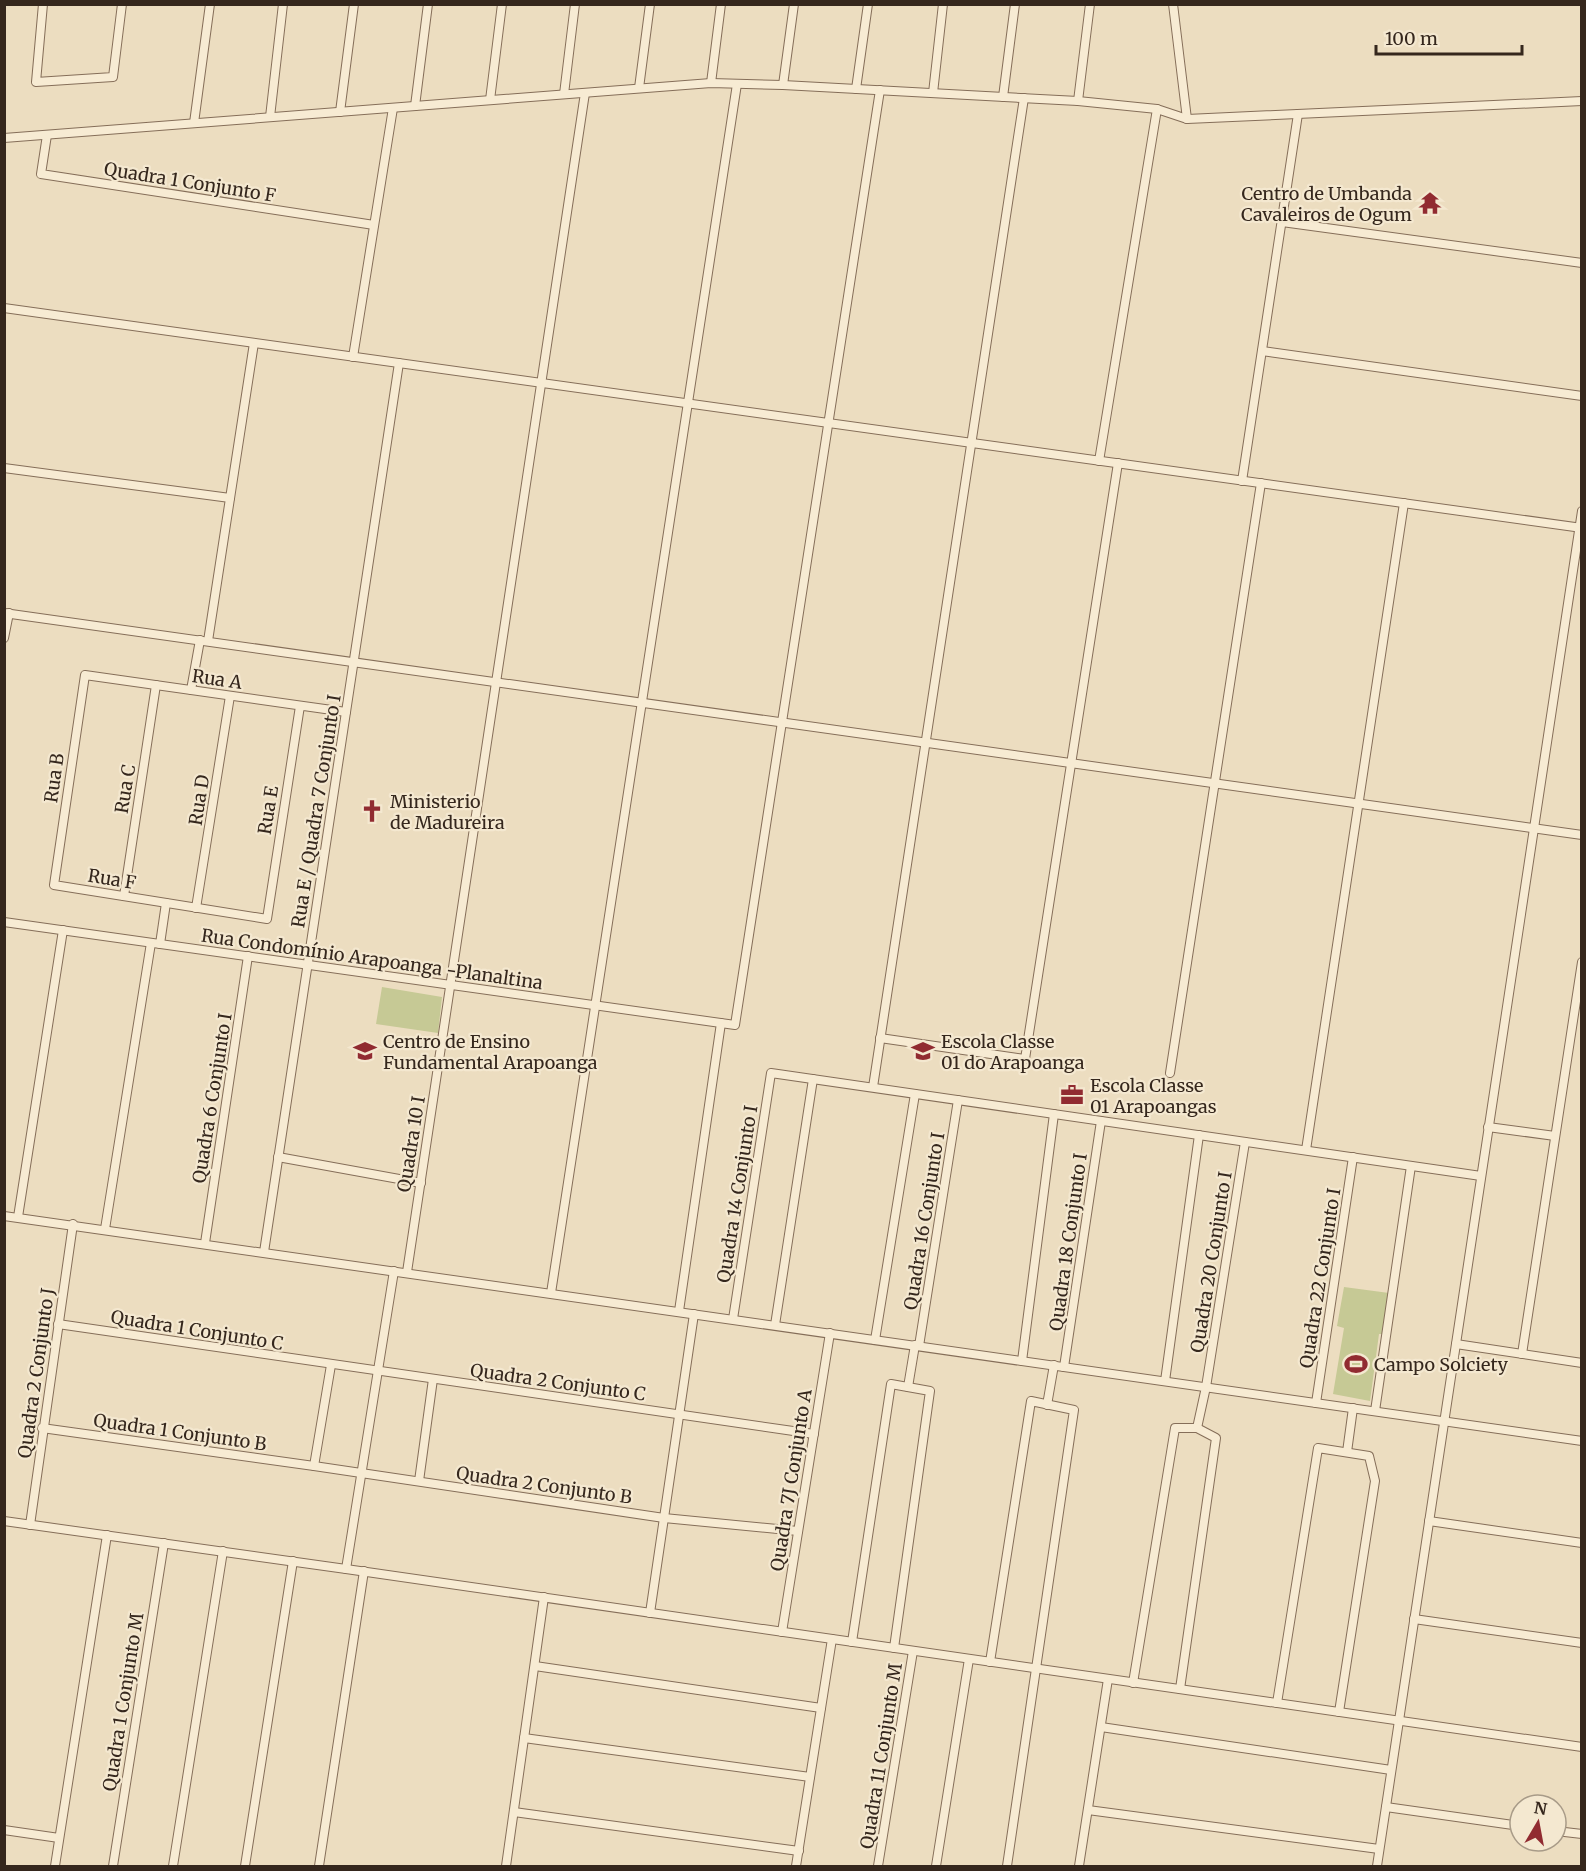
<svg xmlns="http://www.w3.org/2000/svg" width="1586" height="1871" font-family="Merriweather,serif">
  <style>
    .green { fill: #c6c995 }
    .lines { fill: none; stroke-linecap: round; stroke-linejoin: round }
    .street-casing { stroke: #856e59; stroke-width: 10 }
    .street { stroke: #f7ebd3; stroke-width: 8 }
    .labels { text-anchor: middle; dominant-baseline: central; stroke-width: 4.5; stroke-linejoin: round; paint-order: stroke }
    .street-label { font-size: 18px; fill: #35271d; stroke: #f4e8d0 }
    .poi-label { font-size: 18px; fill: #35271d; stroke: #f4e8d0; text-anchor: start }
  </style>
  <rect width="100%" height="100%" fill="#ecddc0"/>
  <g class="green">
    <path d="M 382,987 L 442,997 L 438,1033 L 376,1024 Z"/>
    <path d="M 1344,1287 L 1389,1293 L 1383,1334 L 1379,1334 L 1370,1401 L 1333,1394 L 1344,1328 L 1337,1326 Z"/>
  </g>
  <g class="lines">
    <g class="street-casing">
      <g id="street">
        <path d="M 43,4 L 36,82 L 113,77 L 122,4"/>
        <path d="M 1173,4 L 1187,119"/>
        <path d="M 711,83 L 721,4"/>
        <path d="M 783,85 L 794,4"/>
        <path d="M 639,88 L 650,4"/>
        <path d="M 856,89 L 868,4"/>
        <path d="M 933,93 L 943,4"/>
        <path d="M 564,94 L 575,4"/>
        <path d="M 1003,97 L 1015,4"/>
        <path d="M 490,100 L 502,4"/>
        <path d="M 1078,101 L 1090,4"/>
        <path d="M 415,106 L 428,4"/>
        <path d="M 340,112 L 354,4"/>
        <path d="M 270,117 L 283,4"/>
        <path d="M 194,123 L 210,4"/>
        <path d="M 47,135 L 41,174 L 374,225"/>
        <path d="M 4,138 L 711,83 L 783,85 L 1078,101 L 1157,109 L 1187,119 L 1582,101"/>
        <path d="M 1282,222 L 1582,263"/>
        <path d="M 4,308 L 1582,528"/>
        <path d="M 1262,351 L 1582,396"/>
        <path d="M 353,357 L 393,108"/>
        <path d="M 1099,461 L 1157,109"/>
        <path d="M 4,468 L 230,498"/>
        <path d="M 1242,481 L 1298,114"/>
        <path d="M 4,613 L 1582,835"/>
        <path d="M 4,638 L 9,613"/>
        <path d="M 208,641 L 254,343"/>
        <path d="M 191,690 L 200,640"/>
        <path d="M 300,706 L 267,919 L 54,885 L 85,675 L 346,712"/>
        <path d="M 124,896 L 156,685"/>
        <path d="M 196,908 L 230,696"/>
        <path d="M 4,922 L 735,1025 L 880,90"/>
        <path d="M 160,944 L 166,903"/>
        <path d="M 880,1038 L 1025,1059 L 1118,463"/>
        <path d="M 1170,1073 L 1261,483"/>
        <path d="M 873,1087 L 1024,98"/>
        <path d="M 1488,1127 L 1555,1136"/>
        <path d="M 1306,1150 L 1404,503"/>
        <path d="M 278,1157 L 421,1183"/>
        <path d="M 4,1216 L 1582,1441"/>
        <path d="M 18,1217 L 63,930"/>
        <path d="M 105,1229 L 151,943"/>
        <path d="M 205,1243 L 248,956"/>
        <path d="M 264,1252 L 399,363"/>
        <path d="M 407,1272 L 585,93"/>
        <path d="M 551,1293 L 737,84"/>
        <path d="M 679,1311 L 721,1023"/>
        <path d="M 733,1319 L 771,1073 L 1481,1176"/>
        <path d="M 58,1324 L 814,1434"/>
        <path d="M 775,1325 L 813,1079"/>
        <path d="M 875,1340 L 915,1094"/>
        <path d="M 1456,1344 L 1582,1363"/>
        <path d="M 919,1346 L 958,1100"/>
        <path d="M 1522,1354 L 1582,962"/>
        <path d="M 1022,1361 L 1054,1114"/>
        <path d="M 1064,1367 L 1101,1121"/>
        <path d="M 1165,1381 L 1199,1135"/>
        <path d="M 908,1387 L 915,1345"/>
        <path d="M 1316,1403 L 1353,1157"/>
        <path d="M 1047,1405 L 1054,1365"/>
        <path d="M 1375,1411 L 1411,1166"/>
        <path d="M 42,1428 L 314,1466 L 664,1518 L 798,1531"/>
        <path d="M 1197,1428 L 1206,1387 L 1245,1142"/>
        <path d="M 1347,1452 L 1353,1408"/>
        <path d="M 314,1466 L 331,1365"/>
        <path d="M 419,1481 L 433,1379"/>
        <path d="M 4,1521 L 346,1569 L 1582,1747"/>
        <path d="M 1429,1521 L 1582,1543"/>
        <path d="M 30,1525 L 73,1224"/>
        <path d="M 346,1569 L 394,1271"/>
        <path d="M 650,1613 L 694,1314"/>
        <path d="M 1414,1619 L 1582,1643"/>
        <path d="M 782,1632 L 830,1333"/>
        <path d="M 852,1642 L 891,1384 L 930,1391 L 894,1648"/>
        <path d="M 990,1662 L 1031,1401 L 1074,1410 L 1007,1866"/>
        <path d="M 535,1666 L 821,1708"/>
        <path d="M 1133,1683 L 1175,1428 L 1197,1428 L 1216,1438 L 1180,1689"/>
        <path d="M 1277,1703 L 1318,1448 L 1369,1456 L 1375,1481 L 1339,1712"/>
        <path d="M 1101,1727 L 1391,1770"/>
        <path d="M 524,1738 L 810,1777"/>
        <path d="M 1386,1807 L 1520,1826"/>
        <path d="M 1088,1810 L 1379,1849"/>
        <path d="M 514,1812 L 799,1851"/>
        <path d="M 4,1830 L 59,1838"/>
        <path d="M 1556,1831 L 1582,1834"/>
        <path d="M 55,1866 L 107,1535"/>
        <path d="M 113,1866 L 164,1543"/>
        <path d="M 173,1866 L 223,1551"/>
        <path d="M 245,1866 L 293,1561"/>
        <path d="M 319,1866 L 364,1571"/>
        <path d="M 506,1866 L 544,1597"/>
        <path d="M 796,1866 L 832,1639"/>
        <path d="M 878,1866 L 913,1651"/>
        <path d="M 936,1866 L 969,1659"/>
        <path d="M 1079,1866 L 1108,1679"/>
        <path d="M 1377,1866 L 1582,511"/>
      </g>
    </g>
    <use href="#street" class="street"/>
  </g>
  <defs>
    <g id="temple-bare" transform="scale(1.8)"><path d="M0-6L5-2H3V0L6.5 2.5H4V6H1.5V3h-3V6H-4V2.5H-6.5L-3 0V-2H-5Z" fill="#912b31" stroke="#f4e8d0" stroke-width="2.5" paint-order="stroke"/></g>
    <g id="church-bare" transform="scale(1.8)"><path d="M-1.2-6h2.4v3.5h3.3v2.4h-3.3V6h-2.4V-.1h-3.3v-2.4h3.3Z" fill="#912b31" stroke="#f4e8d0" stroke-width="2.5" paint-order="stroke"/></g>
    <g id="school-bare" transform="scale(1.8)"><path d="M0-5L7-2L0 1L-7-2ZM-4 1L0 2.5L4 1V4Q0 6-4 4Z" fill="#912b31" stroke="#f4e8d0" stroke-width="2.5" paint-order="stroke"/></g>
    <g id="office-bare" transform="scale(1.8)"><path d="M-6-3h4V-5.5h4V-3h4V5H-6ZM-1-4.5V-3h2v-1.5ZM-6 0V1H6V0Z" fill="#912b31" stroke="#f4e8d0" stroke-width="2.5" paint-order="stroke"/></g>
    <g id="stadium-bare" transform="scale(1.8)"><path d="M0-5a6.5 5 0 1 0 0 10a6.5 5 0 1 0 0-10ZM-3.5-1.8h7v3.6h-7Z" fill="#912b31" stroke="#f4e8d0" stroke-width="2.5" paint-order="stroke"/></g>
  </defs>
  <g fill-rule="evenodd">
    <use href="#temple-bare" x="1430" y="203"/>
    <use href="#church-bare" x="372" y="811"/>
    <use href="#school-bare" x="365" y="1051"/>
    <use href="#school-bare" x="923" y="1051"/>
    <use href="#office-bare" x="1072" y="1095"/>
    <use href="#stadium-bare" x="1356" y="1364"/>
  </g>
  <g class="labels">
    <g class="street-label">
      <text transform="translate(190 182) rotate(9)">Quadra 1 Conjunto F</text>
      <text transform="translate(217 679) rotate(8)">Rua A</text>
      <text transform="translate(54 778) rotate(-82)">Rua B</text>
      <text transform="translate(125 789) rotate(-81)">Rua C</text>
      <text transform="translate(199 800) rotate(-81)">Rua D</text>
      <text transform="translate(268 810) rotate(-81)">Rua E</text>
      <text transform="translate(316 811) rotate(-81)">Rua E / Quadra 7 Conjunto I</text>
      <text transform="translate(112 879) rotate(9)">Rua F</text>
      <text transform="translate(372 959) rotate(8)">Rua Condomínio Arapoanga -Planaltina</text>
      <text transform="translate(212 1098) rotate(-81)">Quadra 6 Conjunto I</text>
      <text transform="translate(411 1144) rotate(-81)">Quadra 10 I</text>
      <text transform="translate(737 1194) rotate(-81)">Quadra 14 Conjunto I</text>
      <text transform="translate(924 1221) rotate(-81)">Quadra 16 Conjunto I</text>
      <text transform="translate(1068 1242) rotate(-82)">Quadra 18 Conjunto I</text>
      <text transform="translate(1211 1262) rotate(-81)">Quadra 20 Conjunto I</text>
      <text transform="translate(1320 1278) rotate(-81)">Quadra 22 Conjunto I</text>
      <text transform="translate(197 1330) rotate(9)">Quadra 1 Conjunto C</text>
      <text transform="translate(36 1373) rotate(-82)">Quadra 2 Conjunto J</text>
      <text transform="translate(558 1382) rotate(8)">Quadra 2 Conjunto C</text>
      <text transform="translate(180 1432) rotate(8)">Quadra 1 Conjunto B</text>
      <text transform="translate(791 1480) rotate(-81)">Quadra 7J Conjunto A</text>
      <text transform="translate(544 1485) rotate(8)">Quadra 2 Conjunto B</text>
      <text transform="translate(123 1702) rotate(-81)">Quadra 1 Conjunto M</text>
      <text transform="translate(881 1756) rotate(-81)">Quadra 11 Conjunto M</text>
    </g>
    <g class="poi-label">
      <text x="1412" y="193" text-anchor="end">Centro de Umbanda<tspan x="1412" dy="21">Cavaleiros de Ogum</tspan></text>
      <text x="390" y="801">Ministerio<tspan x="390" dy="21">de Madureira</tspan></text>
      <text x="383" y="1041">Centro de Ensino<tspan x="383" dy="21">Fundamental Arapoanga</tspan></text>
      <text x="941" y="1041">Escola Classe<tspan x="941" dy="21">01 do Arapoanga</tspan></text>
      <text x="1090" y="1085">Escola Classe<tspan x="1090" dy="21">01 Arapoangas</tspan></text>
      <text x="1374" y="1364">Campo Solciety</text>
    </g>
  </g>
  <rect width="1586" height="1871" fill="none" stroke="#35271d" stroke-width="12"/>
  <g transform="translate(1538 1823) rotate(10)"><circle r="28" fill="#f4e8d0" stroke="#a89b88" stroke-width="1.5"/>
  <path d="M0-4.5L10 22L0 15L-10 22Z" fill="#912b31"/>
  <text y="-9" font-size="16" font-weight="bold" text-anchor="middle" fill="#35271d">N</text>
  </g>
  <path d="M1376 45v9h146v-9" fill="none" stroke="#35271d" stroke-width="3"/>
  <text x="1385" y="45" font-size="18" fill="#35271d" stroke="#f4e8d0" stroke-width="4.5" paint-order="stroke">100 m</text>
</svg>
